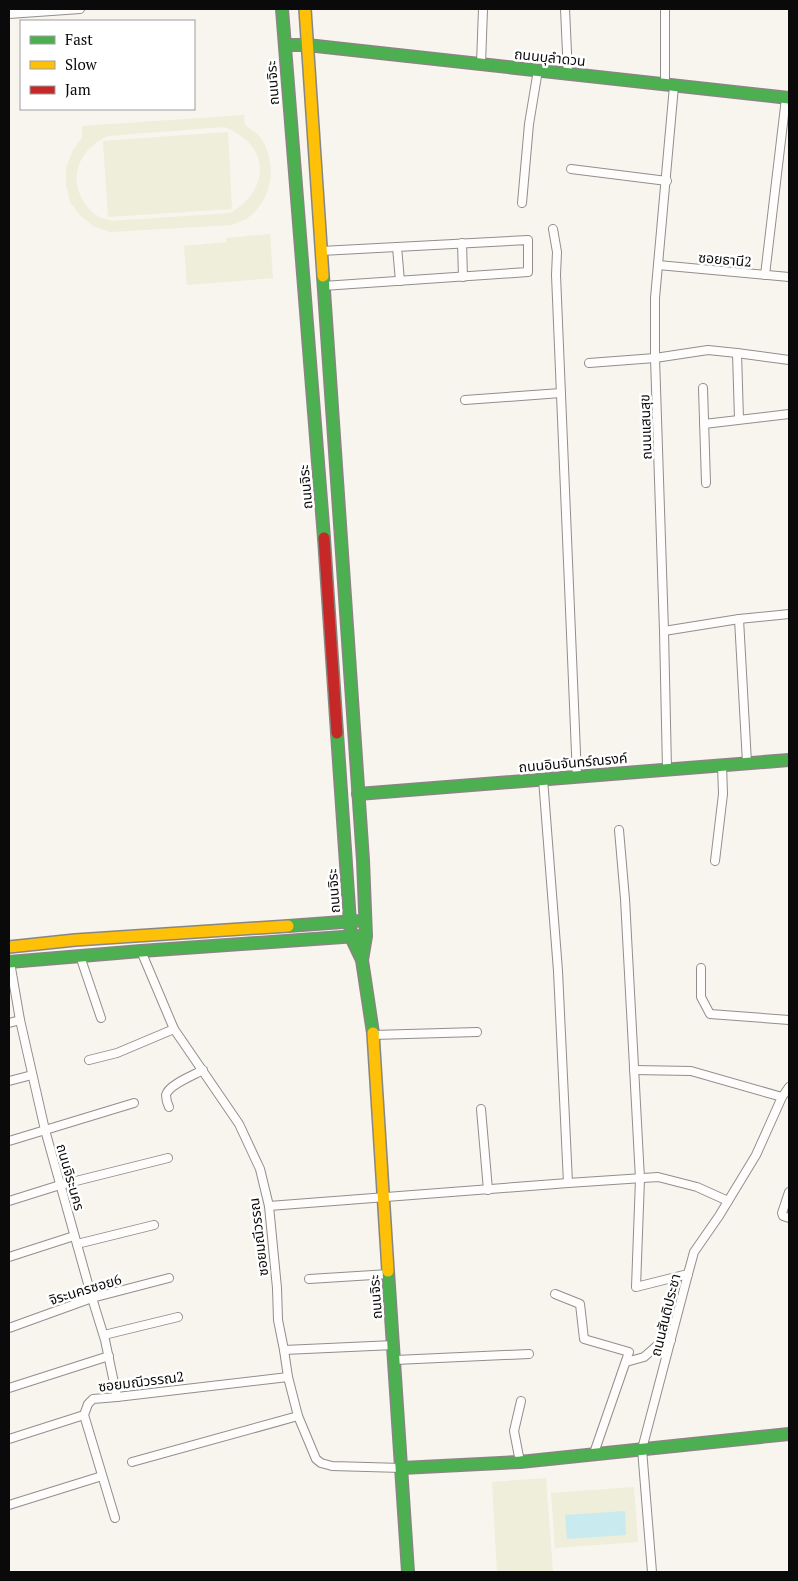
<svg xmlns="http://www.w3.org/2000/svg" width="798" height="1581" font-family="'PT Serif','Noto Sans Thai',serif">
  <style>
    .pitch { fill: #eeeeda; fill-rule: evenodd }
    .water { fill: #c9eaee }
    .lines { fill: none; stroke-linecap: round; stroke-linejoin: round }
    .street-casing { stroke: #918f8d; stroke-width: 10 }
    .fast-casing { stroke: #888683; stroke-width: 14 }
    .slow-casing { stroke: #888683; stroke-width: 14 }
    .jam-casing { stroke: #888683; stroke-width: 14 }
    .street { stroke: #fefdfc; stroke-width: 8 }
    .fast { stroke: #4caf50; stroke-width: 11 }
    .slow { stroke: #ffc107; stroke-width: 11 }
    .jam { stroke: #c62828; stroke-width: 11 }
    .labels { text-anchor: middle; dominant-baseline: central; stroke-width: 5; stroke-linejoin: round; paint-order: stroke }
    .street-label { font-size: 14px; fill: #0a0a0a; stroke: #fff }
  </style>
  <rect width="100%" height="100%" fill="#f8f4ee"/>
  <g class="pitch">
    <path d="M 244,115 L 245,125 C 252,130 260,135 264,143 C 277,170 271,202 246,219 C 242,221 236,223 232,225 L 110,232 L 93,226 L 80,215 L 70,202 L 66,185 L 66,168 L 73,150 L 82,138 L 82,126 ZM 224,127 C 270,144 272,189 230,213 L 112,221 C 108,219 102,219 98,216 C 91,213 86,205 82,199 C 68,172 83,147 108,136 Z"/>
    <path d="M 228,132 L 232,209 L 108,217 L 103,141 Z"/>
    <path d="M 270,234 L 273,278 L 187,285 L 184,246 L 226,242 L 226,238 Z"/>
    <path d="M 546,1478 L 553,1572 L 497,1572 L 492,1482 Z"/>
    <path d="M 634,1487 L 638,1542 L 555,1548 L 551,1493 Z"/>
  </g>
  <path class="water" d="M 625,1511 L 626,1535 L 567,1539 L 565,1515 Z"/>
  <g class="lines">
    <g class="street-casing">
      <g id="street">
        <path d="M 565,9 L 568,74"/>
        <path d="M 665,9 L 665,85"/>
        <path d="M 9,14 L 80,9"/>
        <path d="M 481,64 L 483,9"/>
        <path d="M 571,169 L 667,181"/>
        <path d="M 522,203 L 529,124 L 538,70"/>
        <path d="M 553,229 L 557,252 L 556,275 L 577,777"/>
        <path d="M 462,243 L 463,277"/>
        <path d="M 397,247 L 400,281"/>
        <path d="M 321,251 L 528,240 L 528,272 L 323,286"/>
        <path d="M 658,265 L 789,277"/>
        <path d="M 765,275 L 786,98"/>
        <path d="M 737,353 L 739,419"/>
        <path d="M 589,363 L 655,358 L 708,350 L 737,353 L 789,360"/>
        <path d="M 703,388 L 706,483"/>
        <path d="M 465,400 L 561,393"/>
        <path d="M 704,424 L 789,414"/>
        <path d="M 739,619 L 747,763"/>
        <path d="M 664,631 L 739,619 L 789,614"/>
        <path d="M 667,769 L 664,631 L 655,358 L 655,298 L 674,86"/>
        <path d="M 543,779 L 558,971 L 568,1183"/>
        <path d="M 619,830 L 625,899 L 640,1179 L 636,1287 L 688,1274"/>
        <path d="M 715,861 L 723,794 L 722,765"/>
        <path d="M 141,951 L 174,1029 L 239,1124 L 260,1169 L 269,1206 L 277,1288 L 278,1320 L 284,1350 L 288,1377 L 298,1416 L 316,1459 L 321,1463 L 332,1466 L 402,1468"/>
        <path d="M 80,956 L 101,1018"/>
        <path d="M 10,962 L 20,1020 L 45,1130 L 92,1298 L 105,1340 L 117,1397"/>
        <path d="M 701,968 L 701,997 L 710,1014 L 789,1020"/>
        <path d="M 9,1023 L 20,1020"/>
        <path d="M 373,1035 L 477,1032"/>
        <path d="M 89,1060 L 117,1053 L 174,1029"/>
        <path d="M 634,1070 L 691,1071 L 782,1097"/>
        <path d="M 9,1081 L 32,1075"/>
        <path d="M 169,1107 C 167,1103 166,1100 166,1095 C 168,1085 194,1075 203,1070"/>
        <path d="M 481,1109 L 488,1190"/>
        <path d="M 9,1141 L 134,1103"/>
        <path d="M 789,1192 L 782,1213 L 783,1216 L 789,1218"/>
        <path d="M 9,1201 L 60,1185 L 168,1158"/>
        <path d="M 269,1206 L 568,1183 L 658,1177 L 697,1187 L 728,1201"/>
        <path d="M 77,1244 L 154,1225"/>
        <path d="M 9,1257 L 74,1236"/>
        <path d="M 309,1279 L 389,1274"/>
        <path d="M 555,1294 L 580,1304 L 584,1339 L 629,1352 L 594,1453"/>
        <path d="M 9,1328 L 92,1298 L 169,1278"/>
        <path d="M 104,1335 L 178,1317"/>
        <path d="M 284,1350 L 394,1345"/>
        <path d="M 395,1360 L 529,1354"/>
        <path d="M 626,1362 L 644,1357 L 660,1343 L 671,1340"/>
        <path d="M 9,1388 L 109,1356"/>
        <path d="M 9,1439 L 84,1415"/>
        <path d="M 132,1462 L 298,1416"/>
        <path d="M 520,1462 L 514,1431 L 521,1401"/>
        <path d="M 9,1505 L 102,1476"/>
        <path d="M 115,1518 L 84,1415 L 88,1404 L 93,1399 L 117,1397 L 288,1377"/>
        <path d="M 652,1572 L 642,1449 L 688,1274 L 694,1252 L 719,1216 L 756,1155 L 782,1097 L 789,1087"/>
      </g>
    </g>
    <g class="fast-casing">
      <g id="fast">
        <path d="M 282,9 L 324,538"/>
        <path d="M 285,45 L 307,45"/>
        <path d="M 307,45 L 789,98"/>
        <path d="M 323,276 L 363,860 L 366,936 L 362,960"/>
        <path d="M 337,733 L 351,937 L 362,960 L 373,1033"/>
        <path d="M 358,794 L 789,760"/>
        <path d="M 288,926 L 356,921"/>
        <path d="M 9,962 L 141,951 L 357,936"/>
        <path d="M 388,1271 L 408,1572"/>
        <path d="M 402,1468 L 520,1462 L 789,1434"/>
      </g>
    </g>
    <g class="slow-casing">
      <g id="slow">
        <path d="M 305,9 L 323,276"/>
        <path d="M 9,947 L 75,940 L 288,926"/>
        <path d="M 373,1033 L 388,1271"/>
      </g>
    </g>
    <g class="jam-casing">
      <path id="jam" d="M 324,538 L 337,733"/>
    </g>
    <use href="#street" class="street"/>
    <use href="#fast" class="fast"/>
    <use href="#slow" class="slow"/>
    <use href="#jam" class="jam"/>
  </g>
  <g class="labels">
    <g class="street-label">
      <text transform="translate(550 57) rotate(6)">ถนนบุลำดวน</text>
      <text transform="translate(272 83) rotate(-94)">ถนนจิระ</text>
      <text transform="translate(725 259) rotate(5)">ซอยธานี2</text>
      <text transform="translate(645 427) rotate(-92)">ถนนแสนสุข</text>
      <text transform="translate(305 487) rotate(-95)">ถนนจิระ</text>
      <text transform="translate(573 762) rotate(-5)">ถนนอินจันทร์ณรงค์</text>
      <text transform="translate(333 891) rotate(-94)">ถนนจิระ</text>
      <text transform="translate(71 1177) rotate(74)">ถนนจิระนคร</text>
      <text transform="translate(258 1237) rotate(-97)">ซอยมณีวรรณ</text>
      <text transform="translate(85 1289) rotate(-17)">จิระนครซอย6</text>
      <text transform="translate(375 1297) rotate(-94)">ถนนจิระ</text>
      <text transform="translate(665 1315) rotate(-76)">ถนนสันติประชา</text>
      <text transform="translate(141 1381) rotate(-7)">ซอยมณีวรรณ2</text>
    </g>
  </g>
  <rect width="798" height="1581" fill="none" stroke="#0a0a0a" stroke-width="20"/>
  <rect x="20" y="20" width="175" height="90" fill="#ffffff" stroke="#9d9d9d"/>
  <rect x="30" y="36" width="25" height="8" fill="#4caf50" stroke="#9d9d9d"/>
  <text x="65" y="45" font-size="15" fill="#0a0a0a">Fast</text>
  <rect x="30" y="61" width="25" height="8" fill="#ffc107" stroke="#9d9d9d"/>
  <text x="65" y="70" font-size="15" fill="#0a0a0a">Slow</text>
  <rect x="30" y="86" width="25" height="8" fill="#c62828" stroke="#9d9d9d"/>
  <text x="65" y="95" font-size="15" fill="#0a0a0a">Jam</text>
</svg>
